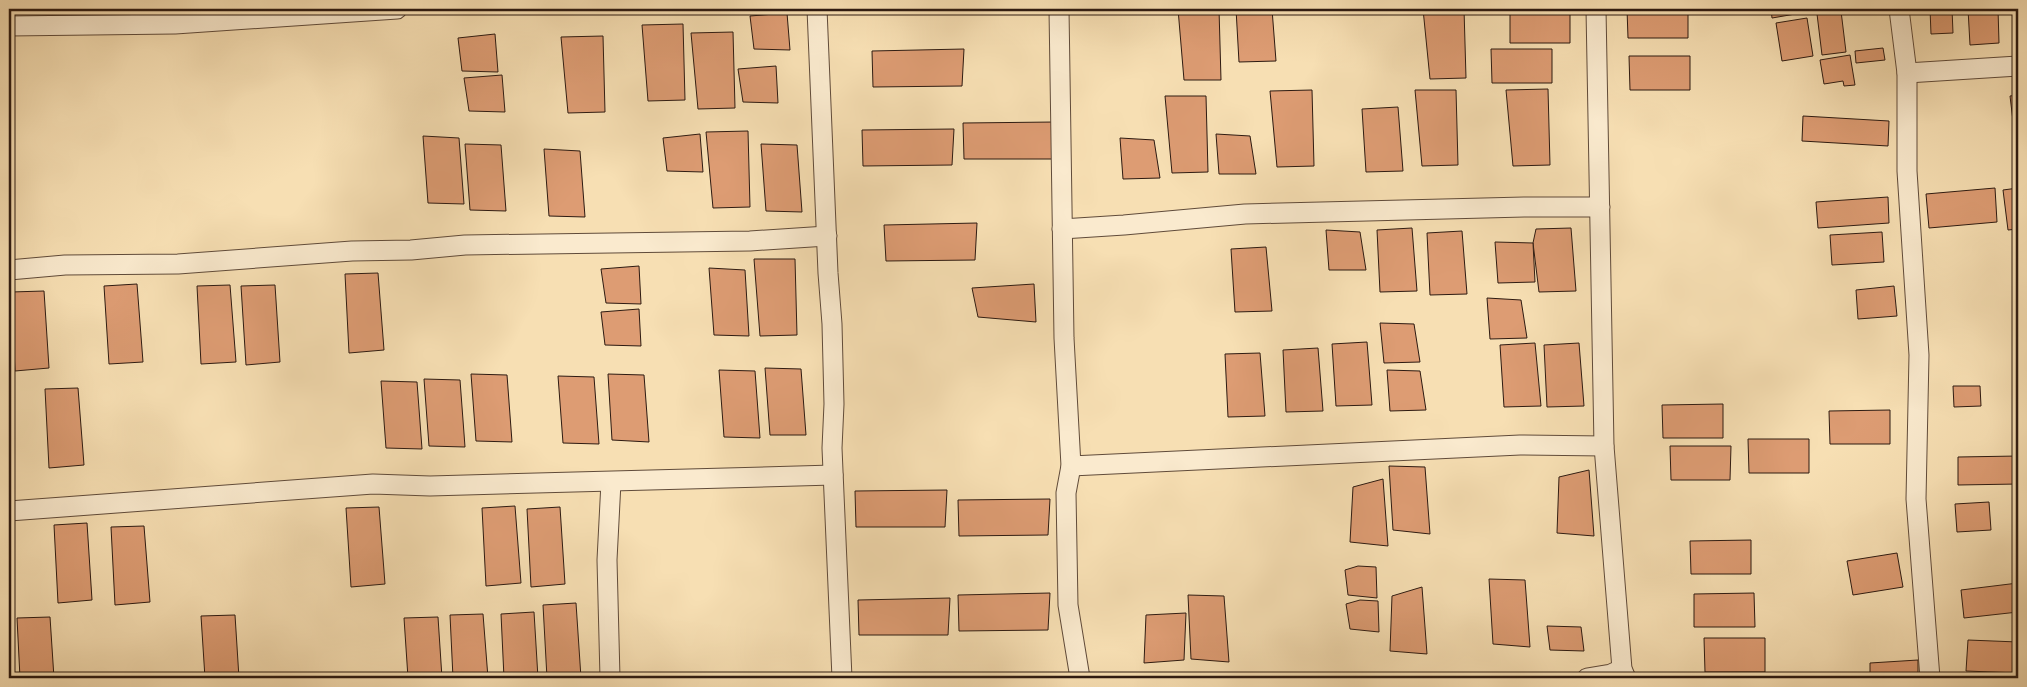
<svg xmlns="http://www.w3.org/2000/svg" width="2027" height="687" font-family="'IM FELL French Canon',serif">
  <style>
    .building { fill: #dd9c73; stroke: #2d1a11 }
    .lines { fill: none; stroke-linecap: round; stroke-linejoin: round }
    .street-casing { stroke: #604b3a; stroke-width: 21 }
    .street { stroke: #faeace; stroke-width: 19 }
  </style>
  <rect width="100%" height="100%" fill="#f7dfb3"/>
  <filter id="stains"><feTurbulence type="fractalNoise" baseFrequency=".004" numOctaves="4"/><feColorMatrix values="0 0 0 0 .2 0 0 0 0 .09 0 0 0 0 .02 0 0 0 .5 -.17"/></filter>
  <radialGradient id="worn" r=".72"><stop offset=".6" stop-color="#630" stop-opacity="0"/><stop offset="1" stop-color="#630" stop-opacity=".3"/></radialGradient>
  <g class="building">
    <path d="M 1178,9 L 1219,9 L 1221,80 L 1184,80 Z"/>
    <path d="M 1236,9 L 1272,9 L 1276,61 L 1239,62 Z"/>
    <path d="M 1423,9 L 1464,9 L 1466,78 L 1430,79 Z"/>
    <path d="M 1570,9 L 1570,43 L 1510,43 L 1510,10 Z"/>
    <path d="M 1627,9 L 1688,9 L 1688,38 L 1628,38 Z"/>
    <path d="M 1771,9 L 1807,9 L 1807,12 L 1772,18 Z"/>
    <path d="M 1930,9 L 1952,9 L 1953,33 L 1931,34 Z"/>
    <path d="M 1968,9 L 1998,9 L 1999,43 L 1970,45 Z"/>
    <path d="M 2012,9 L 2018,9 L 2018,41 L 2014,42 Z"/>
    <path d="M 1841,11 L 1846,52 L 1822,55 L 1817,14 Z"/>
    <path d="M 787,13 L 790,50 L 754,49 L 750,16 Z"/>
    <path d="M 1807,18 L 1813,56 L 1782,61 L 1776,23 Z"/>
    <path d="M 683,24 L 685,100 L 648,101 L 642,25 Z"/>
    <path d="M 733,32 L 735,108 L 698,109 L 691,33 Z"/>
    <path d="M 495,34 L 498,72 L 462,71 L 458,38 Z"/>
    <path d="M 603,36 L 605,112 L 568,113 L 561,37 Z"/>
    <path d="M 1883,48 L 1885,60 L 1856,63 L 1855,51 Z"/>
    <path d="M 964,49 L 962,86 L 873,87 L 872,51 Z"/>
    <path d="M 1491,49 L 1552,49 L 1552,83 L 1492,83 Z"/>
    <path d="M 1850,55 L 1855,85 L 1844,86 L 1843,81 L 1824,84 L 1820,60 Z"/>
    <path d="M 1629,56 L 1690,56 L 1690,90 L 1630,90 Z"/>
    <path d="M 776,66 L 778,103 L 743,102 L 738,69 Z"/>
    <path d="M 502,75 L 505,112 L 469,111 L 464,78 Z"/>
    <path d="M 1548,89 L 1550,165 L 1513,166 L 1506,90 Z"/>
    <path d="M 1312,90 L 1314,166 L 1277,167 L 1270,91 Z"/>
    <path d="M 1415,90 L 1456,90 L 1458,165 L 1422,166 Z"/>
    <path d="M 2018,95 L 2018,121 L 2013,121 L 2010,96 Z"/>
    <path d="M 1165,96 L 1206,96 L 1208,172 L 1172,173 Z"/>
    <path d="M 1398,107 L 1403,171 L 1366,172 L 1362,109 Z"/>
    <path d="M 1803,116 L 1889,121 L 1888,146 L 1802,141 Z"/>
    <path d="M 1055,122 L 1053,159 L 964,159 L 963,123 Z"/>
    <path d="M 954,129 L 952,165 L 863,166 L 862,130 Z"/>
    <path d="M 748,131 L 750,207 L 713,208 L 706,132 Z"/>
    <path d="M 700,134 L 703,172 L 667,171 L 663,138 Z"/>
    <path d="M 1216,134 L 1250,136 L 1256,174 L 1219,174 Z"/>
    <path d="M 423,136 L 459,138 L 464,204 L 428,203 Z"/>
    <path d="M 1120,138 L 1154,140 L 1160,178 L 1123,179 Z"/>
    <path d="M 465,144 L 501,145 L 506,211 L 470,210 Z"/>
    <path d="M 761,144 L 797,145 L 802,212 L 766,211 Z"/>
    <path d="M 544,149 L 580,151 L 585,217 L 549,216 Z"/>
    <path d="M 1995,188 L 1997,222 L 1929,228 L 1926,194 Z"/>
    <path d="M 2018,188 L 2018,229 L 2008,230 L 2003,190 Z"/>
    <path d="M 1888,197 L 1889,223 L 1818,228 L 1816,202 Z"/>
    <path d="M 977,223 L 975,260 L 886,261 L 884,225 Z"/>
    <path d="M 1412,228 L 1417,291 L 1380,292 L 1377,230 Z"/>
    <path d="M 1571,228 L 1576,291 L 1539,292 L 1533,243 L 1536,229 Z"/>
    <path d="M 1326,230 L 1360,232 L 1366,270 L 1329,270 Z"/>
    <path d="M 1462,231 L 1467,294 L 1430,295 L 1427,233 Z"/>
    <path d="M 1882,232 L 1884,262 L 1832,265 L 1830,235 Z"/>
    <path d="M 1495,242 L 1533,243 L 1535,282 L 1498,283 Z"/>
    <path d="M 1266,247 L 1272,311 L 1235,312 L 1231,249 Z"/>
    <path d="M 754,259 L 795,259 L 797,335 L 760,336 Z"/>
    <path d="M 639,266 L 641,304 L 606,303 L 601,269 Z"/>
    <path d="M 709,268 L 745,270 L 749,336 L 714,335 Z"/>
    <path d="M 378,273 L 384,350 L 349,353 L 345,274 Z"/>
    <path d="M 137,284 L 143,362 L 109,364 L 104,286 Z"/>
    <path d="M 1034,284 L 1036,322 L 978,317 L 972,288 Z"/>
    <path d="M 230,285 L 236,362 L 201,364 L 197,286 Z"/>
    <path d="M 275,285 L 280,362 L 246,365 L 241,286 Z"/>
    <path d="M 1894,286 L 1897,316 L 1858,319 L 1856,290 Z"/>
    <path d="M 44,291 L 49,368 L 15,371 L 11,292 Z"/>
    <path d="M 1487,298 L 1521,300 L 1527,338 L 1490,339 Z"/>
    <path d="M 639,309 L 641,346 L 605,345 L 601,312 Z"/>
    <path d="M 1380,323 L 1414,324 L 1420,362 L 1384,363 Z"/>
    <path d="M 1367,342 L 1372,405 L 1336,406 L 1332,344 Z"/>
    <path d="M 1535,343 L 1541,406 L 1504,407 L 1500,345 Z"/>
    <path d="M 1579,343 L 1584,406 L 1547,407 L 1544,345 Z"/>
    <path d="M 1318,348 L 1323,411 L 1286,412 L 1283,350 Z"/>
    <path d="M 1260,353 L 1265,416 L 1228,417 L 1225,354 Z"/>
    <path d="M 765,368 L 801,369 L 806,435 L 770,435 Z"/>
    <path d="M 719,370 L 755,371 L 760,438 L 724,437 Z"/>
    <path d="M 1387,370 L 1420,371 L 1426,410 L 1390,411 Z"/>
    <path d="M 471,374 L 507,375 L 512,442 L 476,441 Z"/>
    <path d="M 608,374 L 644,375 L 649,442 L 612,440 Z"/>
    <path d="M 558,376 L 594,377 L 599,444 L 563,443 Z"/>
    <path d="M 424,379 L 460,380 L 465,447 L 429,446 Z"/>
    <path d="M 381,381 L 417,382 L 422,449 L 386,448 Z"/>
    <path d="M 1953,386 L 1980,386 L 1981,406 L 1954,407 Z"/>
    <path d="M 78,388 L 84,465 L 49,468 L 45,389 Z"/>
    <path d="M 1723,404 L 1723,438 L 1663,438 L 1662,405 Z"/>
    <path d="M 1890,410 L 1890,444 L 1830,444 L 1829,411 Z"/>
    <path d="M 1748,439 L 1809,439 L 1809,473 L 1749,473 Z"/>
    <path d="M 1670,446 L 1731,446 L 1730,480 L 1671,480 Z"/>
    <path d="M 2018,456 L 2018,484 L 1958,485 L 1958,457 Z"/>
    <path d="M 1389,466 L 1425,467 L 1430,534 L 1393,530 Z"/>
    <path d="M 1589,470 L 1594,536 L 1557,533 L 1559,477 Z"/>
    <path d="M 1383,479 L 1388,546 L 1350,542 L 1353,487 Z"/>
    <path d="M 947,490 L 945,527 L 856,527 L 855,491 Z"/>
    <path d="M 1050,499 L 1048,535 L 959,536 L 958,500 Z"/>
    <path d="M 1989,502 L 1991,530 L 1957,532 L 1955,504 Z"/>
    <path d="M 515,506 L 521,583 L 486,586 L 482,508 Z"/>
    <path d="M 379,507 L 385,584 L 351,587 L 346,508 Z"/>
    <path d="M 560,507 L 565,584 L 531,587 L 527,509 Z"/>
    <path d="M 87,523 L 92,600 L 58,603 L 54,525 Z"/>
    <path d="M 144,526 L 150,602 L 115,605 L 111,527 Z"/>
    <path d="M 1751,540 L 1751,574 L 1691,574 L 1690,541 Z"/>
    <path d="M 1897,553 L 1903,587 L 1853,595 L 1847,561 Z"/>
    <path d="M 1358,566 L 1376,567 L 1377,598 L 1348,595 L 1345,570 Z"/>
    <path d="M 1489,579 L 1525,580 L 1530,647 L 1493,644 Z"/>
    <path d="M 2018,583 L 2018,612 L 1964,618 L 1961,590 Z"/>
    <path d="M 1422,587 L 1427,654 L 1390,651 L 1392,596 Z"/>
    <path d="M 1050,593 L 1048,630 L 959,631 L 958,595 Z"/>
    <path d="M 1754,593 L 1755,627 L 1694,627 L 1694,594 Z"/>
    <path d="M 1188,595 L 1224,596 L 1229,662 L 1191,659 Z"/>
    <path d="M 950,598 L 948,635 L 859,635 L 858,600 Z"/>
    <path d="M 1360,600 L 1378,601 L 1379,632 L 1350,629 L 1346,604 Z"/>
    <path d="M 576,603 L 581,678 L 547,678 L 543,605 Z"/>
    <path d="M 534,612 L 538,678 L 504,678 L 501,614 Z"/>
    <path d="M 1186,613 L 1184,660 L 1144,663 L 1146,615 Z"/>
    <path d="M 483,614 L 488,678 L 453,678 L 450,615 Z"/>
    <path d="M 235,615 L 239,678 L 205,678 L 201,616 Z"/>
    <path d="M 50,617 L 54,678 L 20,678 L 17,618 Z"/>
    <path d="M 438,617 L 442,678 L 408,678 L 404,618 Z"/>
    <path d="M 1547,626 L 1581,627 L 1584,651 L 1550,650 Z"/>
    <path d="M 1704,638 L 1765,638 L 1765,672 L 1705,672 Z"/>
    <path d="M 1968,640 L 2018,642 L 2018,673 L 1966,671 Z"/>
    <path d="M 1918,660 L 1918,678 L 1870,678 L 1870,663 Z"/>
  </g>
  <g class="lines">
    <g class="street-casing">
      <g id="street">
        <path d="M 817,9 L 828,273 L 832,324 L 834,404 L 832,448 L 842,678"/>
        <path d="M 1059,9 L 1064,338 L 1071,466 L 1066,493 L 1068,605 L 1080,678"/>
        <path d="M 1596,9 L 1604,446 L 1622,669 L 1626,678"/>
        <path d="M 1899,9 L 1907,73 L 1907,171 L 1919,355 L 1916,499 L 1930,678"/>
        <path d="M 9,26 L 175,24 L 397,9"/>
        <path d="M 1907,73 L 2018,66"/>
        <path d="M 1062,229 L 1124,225 L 1245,214 L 1524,207 L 1600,207"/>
        <path d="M 9,270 L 65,265 L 178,264 L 352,251 L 411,250 L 465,245 L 750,241 L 827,236"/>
        <path d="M 1071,466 L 1520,445 L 1604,446"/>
        <path d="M 9,511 L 373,484 L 430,486 L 833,475"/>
        <path d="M 610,678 L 607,560 L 611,482"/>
        <path d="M 1587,678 L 1611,674 L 1622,669"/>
      </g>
    </g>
    <use href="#street" class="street"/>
  </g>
  <rect width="2027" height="687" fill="none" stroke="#f7dfb3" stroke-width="30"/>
  <rect x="10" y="10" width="2007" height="667" fill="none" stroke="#2d1a11" stroke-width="2.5"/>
  <rect x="15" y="15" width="1997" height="657" fill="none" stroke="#2d1a11"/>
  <rect width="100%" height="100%" filter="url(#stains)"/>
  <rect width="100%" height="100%" fill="url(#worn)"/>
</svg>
